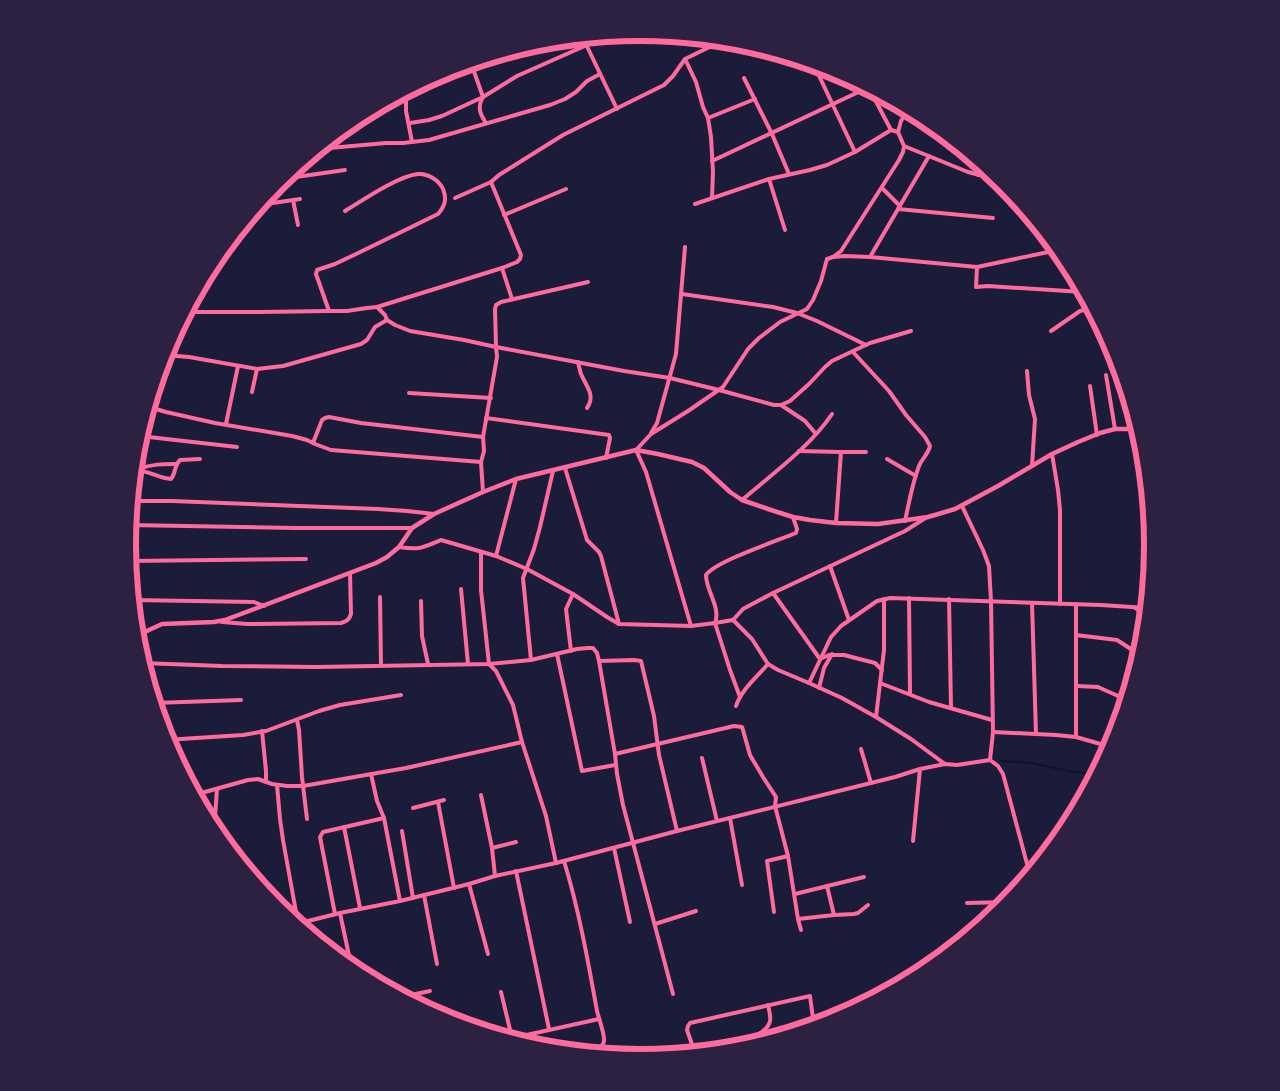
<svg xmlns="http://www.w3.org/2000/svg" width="1280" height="1091" font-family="'Roboto Condensed',sans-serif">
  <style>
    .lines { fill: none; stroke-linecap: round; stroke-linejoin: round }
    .stream { stroke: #12122b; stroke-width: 2 }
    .minor { stroke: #ff6b9d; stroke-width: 4 }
    .tertiary { stroke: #ff6b9d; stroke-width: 4.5 }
    .rim { fill: none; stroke: #ff6b9d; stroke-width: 6 }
  </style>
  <rect width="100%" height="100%" fill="#1b1b3a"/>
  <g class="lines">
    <path class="stream" d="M 1001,761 L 1032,763 L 1073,772 L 1097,774"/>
    <g class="minor">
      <path d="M 583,38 L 617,109"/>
      <path d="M 685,59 L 696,82 L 703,107 L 708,118 L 711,137 L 713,172 L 712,198"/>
      <path d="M 471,63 L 483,97 C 477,107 480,114 486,123"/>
      <path d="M 814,65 L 855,152"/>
      <path d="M 744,78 L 772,134 L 789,174"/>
      <path d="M 870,90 L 891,130"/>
      <path d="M 406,92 L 406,111 L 412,142"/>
      <path d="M 708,118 L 755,99"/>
      <path d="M 410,123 L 429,120 L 442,116 L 483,97 L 517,76 L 587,45"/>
      <path d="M 898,132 L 904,146 L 968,172 L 999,180"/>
      <path d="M 318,149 L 386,143 L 403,143 L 429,140 L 550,105 L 565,99 L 576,92 L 587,81 L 600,74"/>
      <path d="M 712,161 L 867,88"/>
      <path d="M 978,175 L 978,162"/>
      <path d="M 282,179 L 345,170"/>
      <path d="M 769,179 L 785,230"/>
      <path d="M 882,188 L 900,206"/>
      <path d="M 455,198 L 491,182 L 499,175 L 563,135 L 664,85 L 673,76 L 685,59 L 722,41"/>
      <path d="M 293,200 L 298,225"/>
      <path d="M 695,204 L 769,179 L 810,170 L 827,165 L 855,152 L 891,130 L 898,132 L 901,121 L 908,110"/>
      <path d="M 259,205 L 300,199"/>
      <path d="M 898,209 L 993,218"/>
      <path d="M 504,215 L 566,189"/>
      <path d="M 833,257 L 845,256 L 870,257 L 977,267 L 1058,250"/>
      <path d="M 870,257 L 929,156"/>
      <path d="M 977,267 L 976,287 L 988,286 L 1083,292"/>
      <path d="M 502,268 L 512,299"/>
      <path d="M 682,294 L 773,307 L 797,313 L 817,321 L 866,345"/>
      <path d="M 377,307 L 385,315 L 387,320 L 395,325 L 410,331 L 464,340 L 496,347 L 624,371 L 670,378 L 719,390 L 774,405 L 781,405 L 790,401 L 809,384 L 825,367 L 832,361 L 870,343 L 911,331"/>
      <path d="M 329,311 L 316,274 L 317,270 L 335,264 L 354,255 L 438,214 C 445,206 447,199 443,189 C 439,180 427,173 418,174 C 398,176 363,200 345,211"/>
      <path d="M 186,312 L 260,312 L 329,311 L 347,311 L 367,308 L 377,307 L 502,268 L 517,262 L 520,259 L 521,255 L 491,182"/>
      <path d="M 1051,331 L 1080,311 L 1092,308"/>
      <path d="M 853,352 L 889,391 L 906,415 L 925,437 L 930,446 C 928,455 922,458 919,466 C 912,484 909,503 905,521"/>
      <path d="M 164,355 L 189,357 L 257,369 L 283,366 L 361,344 L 367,340 L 375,327 L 387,320"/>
      <path d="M 578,362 C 579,366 580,371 581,374 C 586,386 596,395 587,408"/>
      <path d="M 1027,371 L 1029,395 L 1035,419 L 1032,466"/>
      <path d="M 1106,375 L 1115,429"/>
      <path d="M 1090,386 L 1097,435"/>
      <path d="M 252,392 L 257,369"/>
      <path d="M 409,393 L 491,398"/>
      <path d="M 781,405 L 805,421 L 816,434"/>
      <path d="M 149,407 L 166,412 L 215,423 L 292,436 L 307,440 L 315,444 L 331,450 L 481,462"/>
      <path d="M 486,418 L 609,435 L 610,438 L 606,458"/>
      <path d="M 226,424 L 238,366"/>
      <path d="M 651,433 L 657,423 L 676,354 L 685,247"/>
      <path d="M 140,436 L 237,447"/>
      <path d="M 313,443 L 322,420 L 325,418 L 329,417 L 361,423 L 483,437"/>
      <path d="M 799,451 L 841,452"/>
      <path d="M 1052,454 L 1058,490 L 1060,510 L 1060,604"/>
      <path d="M 887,459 L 916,476"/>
      <path d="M 565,468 L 587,540 L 599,552 L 601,556 L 619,624"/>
      <path d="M 139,469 C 151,464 163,464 176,464"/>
      <path d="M 134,470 C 148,470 158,478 171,479 C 176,473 174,466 180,460 L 200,459"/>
      <path d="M 483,492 L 481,462 L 484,451 L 483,437 L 497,357 L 496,347 L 495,309 L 496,305 L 501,302 L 588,282"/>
      <path d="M 742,500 C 772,474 810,447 832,414"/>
      <path d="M 131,501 L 172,501 L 378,509 L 407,511 L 434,514"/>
      <path d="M 962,506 L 983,550 L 989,566 L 991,601 L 993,732 L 990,760"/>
      <path d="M 836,523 L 841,452 L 866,452"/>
      <path d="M 129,525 L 296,528 L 412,528"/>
      <path d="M 399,547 C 419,550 423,548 441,540 L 496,556 L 527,569 L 573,594 L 607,617 L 619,624 L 691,626 L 715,623 L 733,620"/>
      <path d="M 481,552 L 481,590 L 489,664 L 496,671 L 513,705 L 522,742 L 546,816 L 556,863"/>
      <path d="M 496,556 L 516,479"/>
      <path d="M 129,561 L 306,559"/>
      <path d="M 830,566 L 849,620"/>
      <path d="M 461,589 L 468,664"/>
      <path d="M 773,593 L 820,659 L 829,655 L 844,655 L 875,663 L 882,670"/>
      <path d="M 380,597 L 381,665"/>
      <path d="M 909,598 L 910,693"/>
      <path d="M 949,599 L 951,708"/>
      <path d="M 132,600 L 254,602 L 264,606"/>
      <path d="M 421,601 L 422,636 L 428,664"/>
      <path d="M 1032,603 L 1036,734"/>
      <path d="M 1076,604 L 1076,737"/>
      <path d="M 1134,607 L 1146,616"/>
      <path d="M 733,620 L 752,639 L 768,664 L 778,670 L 809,683 L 842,698 L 876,717 L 911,739 L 945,764"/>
      <path d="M 733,620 L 743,609 L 773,593 L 905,531 L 927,517"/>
      <path d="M 222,622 L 247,624 L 341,623 C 347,621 349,620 351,614 L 350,573"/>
      <path d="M 691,626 L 646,472 L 636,450 L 651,434 L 688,411 L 723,387 L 748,349 L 759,338 L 780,322 L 807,309 L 813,300 L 821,281 L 827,259 L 833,257 L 841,251 L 899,160 L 903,152 L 904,146"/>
      <path d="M 1076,635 L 1117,640 L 1140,655"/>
      <path d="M 571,651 L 566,609 L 573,594"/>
      <path d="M 557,654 L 582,771 L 615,765"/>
      <path d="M 531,660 L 523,578 L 534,549 L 540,527 L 553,471"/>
      <path d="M 599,661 L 634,660 L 641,661 L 654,716 L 659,755 L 677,831"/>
      <path d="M 142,663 L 222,666 L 316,667 L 489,664 L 531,660 L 577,649 L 588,648 L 593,648 L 597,653 L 599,661 L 615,754 L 617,774 L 623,805 L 673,994"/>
      <path d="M 809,683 L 831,637 L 841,626 L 877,601 L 890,598 L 1101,605 L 1147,608"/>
      <path d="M 880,683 L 929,702 L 992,720"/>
      <path d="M 1077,686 L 1098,687 L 1127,700"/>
      <path d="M 819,688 L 824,668 L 832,654"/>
      <path d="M 740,697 L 730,670 L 715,623 C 721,607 706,591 706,575 C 716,561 777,541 796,533 L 797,529 L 793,517"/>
      <path d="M 154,703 L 241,700"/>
      <path d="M 736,706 C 741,690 757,677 768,664"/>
      <path d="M 876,717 L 884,650 L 884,599"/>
      <path d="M 297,720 L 299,730 L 302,777 L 307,819"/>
      <path d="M 262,731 L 266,771 L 266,782"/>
      <path d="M 993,732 L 1056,735 L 1076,737 L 1111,747"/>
      <path d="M 165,740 L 243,735 L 266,731 L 319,711 L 340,705 L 401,695"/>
      <path d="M 1109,747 L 1126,699"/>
      <path d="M 861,749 L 871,783"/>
      <path d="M 615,754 L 734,726 L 742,727 L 743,730 L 750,755 L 763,777 L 776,797 L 775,806 L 788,856 L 798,919 L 801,930"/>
      <path d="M 702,758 L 717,821"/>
      <path d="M 990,760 L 998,766 L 1003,774 L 1030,875"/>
      <path d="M 371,774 L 377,801 L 384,818 L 400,901"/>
      <path d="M 277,785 L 280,819 L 283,840 L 298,923"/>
      <path d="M 194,795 L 248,780 L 258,779 L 272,784 L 287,786 L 303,786 L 406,768 L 522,742"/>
      <path d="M 481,795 L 492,848 L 495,876"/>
      <path d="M 438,802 L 454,888"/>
      <path d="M 413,808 L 444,800"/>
      <path d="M 730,818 L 742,885"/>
      <path d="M 344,827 L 360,908"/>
      <path d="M 214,831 L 217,789"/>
      <path d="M 402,831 L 413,898"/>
      <path d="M 913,841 L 920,769"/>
      <path d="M 492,848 L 516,842"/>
      <path d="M 614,848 L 630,922"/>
      <path d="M 564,861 C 579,910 588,961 597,1011 C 599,1019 605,1035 604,1041 C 603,1046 599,1050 596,1054"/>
      <path d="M 243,865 L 244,868"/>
      <path d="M 516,871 L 549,1029"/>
      <path d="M 469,884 L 488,954"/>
      <path d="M 827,886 L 834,915"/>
      <path d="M 795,894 L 864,877"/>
      <path d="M 424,895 L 437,964"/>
      <path d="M 967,903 L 1008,902"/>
      <path d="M 774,912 L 767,861 L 788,856"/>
      <path d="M 340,913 L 352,970"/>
      <path d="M 335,914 L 320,837 L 323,832 L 384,818"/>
      <path d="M 798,919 L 834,915 L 854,914 L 858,913 L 868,905"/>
      <path d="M 296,924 L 340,913 L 400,901 L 469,884 L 495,876 L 556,863 L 677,831 L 895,777 L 920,769 L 945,764 L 957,765 L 990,760"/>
      <path d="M 655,924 L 696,911"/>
      <path d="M 501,992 L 512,1038"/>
      <path d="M 398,995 L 406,996 L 430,991"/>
      <path d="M 508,1039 L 599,1019"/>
      <path d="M 722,1050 C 735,1045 767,1036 770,1021 C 771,1016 769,1010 768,1005"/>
      <path d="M 695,1053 L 687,1030 L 688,1026 L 690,1023 L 810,996 L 814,1026"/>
    </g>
    <path class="tertiary" d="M 136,636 L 162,624 L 214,622 L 225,620 L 376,563 L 387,557 L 399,547 L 412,528 L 434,514 L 483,492 L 516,479 L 636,450 L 658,454 L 692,462 L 704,468 L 730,492 L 742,500 L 768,509 L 793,517 L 810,520 L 836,523 L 878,524 L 928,517 L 955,509 L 998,486 L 1052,454 L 1078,442 L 1100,433 L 1115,429 L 1138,429"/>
  </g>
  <path d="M0 0H1280V1091H0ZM136 545a504 504 0 1 1 1008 0a504 504 0 1 1-1008 0Z" fill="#2d2142" fill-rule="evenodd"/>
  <path class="rim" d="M136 545a504 504 0 1 1 1008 0a504 504 0 1 1-1008 0Z"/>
</svg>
